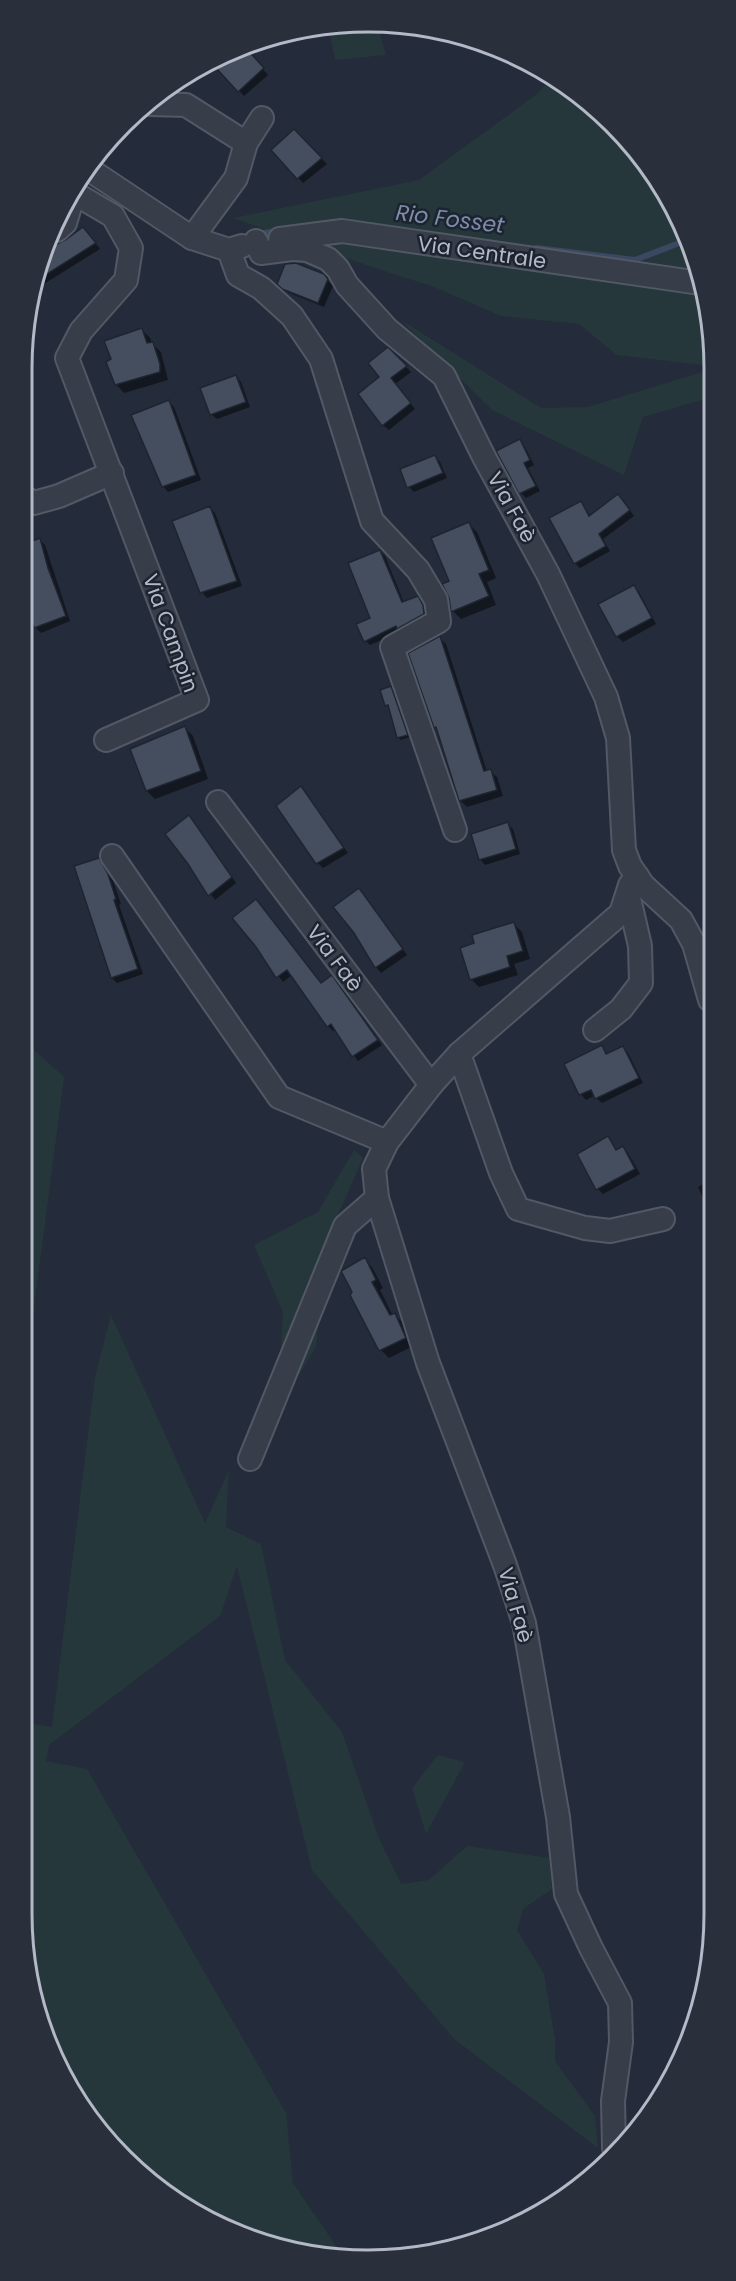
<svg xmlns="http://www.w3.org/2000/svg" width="736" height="2281" font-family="Poppins,sans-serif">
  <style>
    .green { fill: #26373b }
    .shadow { fill: #0007 }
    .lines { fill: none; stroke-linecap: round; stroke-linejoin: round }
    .stream { stroke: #3a4862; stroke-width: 6 }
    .building { fill: #454e5e; stroke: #1e2531; stroke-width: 1.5 }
    .minor-casing { stroke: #525965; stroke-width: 26 }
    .minor { stroke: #373e4a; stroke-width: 22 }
    .labels { text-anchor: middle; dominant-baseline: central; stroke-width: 5; stroke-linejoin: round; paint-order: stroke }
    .street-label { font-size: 21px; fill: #b3b9c6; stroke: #1d232f }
    .water-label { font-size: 22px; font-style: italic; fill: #7c8dac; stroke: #1d232f }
    .rim { fill: none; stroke: #b3b9c6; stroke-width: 3 }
  </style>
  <rect width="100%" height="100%" fill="#242b3a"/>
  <g class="green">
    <path d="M 329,28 L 378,28 L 386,55 L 335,60 Z"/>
    <path d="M 553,77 L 629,139 L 679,215 L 712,322 L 712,366 L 617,355 L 579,324 L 501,316 L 434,287 L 372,267 L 233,218 L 419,180 L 537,94 Z"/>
    <path d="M 401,320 L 541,408 L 588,407 L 712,369 L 712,397 L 643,417 L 624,475 L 492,410 Z"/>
    <path d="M 25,1042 L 64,1077 L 23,1392 Z"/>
    <path d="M 354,1150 L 363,1158 L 326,1242 L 316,1347 L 277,1410 L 283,1312 L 254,1245 L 318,1212 Z"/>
    <path d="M 111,1315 L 205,1523 L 229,1470 L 226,1527 L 261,1544 L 285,1660 L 342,1732 L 378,1836 L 401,1884 L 429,1880 L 467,1846 L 549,1858 L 552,1889 L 523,1909 L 517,1930 L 544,1974 L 555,2039 L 555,2061 L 595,2116 L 598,2148 L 454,2039 L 312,1870 L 237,1566 L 220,1616 L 49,1745 L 46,1761 L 87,1769 L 286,2113 L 293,2183 L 343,2256 L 323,2257 L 214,2224 L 107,2142 L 47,2045 L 21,1913 L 22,1722 L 52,1727 L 95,1377 Z"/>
    <path d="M 438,1755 L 465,1762 L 426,1834 L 412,1788 Z"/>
  </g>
  <g class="shadow">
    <path d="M 246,50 L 268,75 L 244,96 L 219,69 L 236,54 Z"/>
    <path d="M 294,131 L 327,164 L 303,183 L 273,150 Z"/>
    <path d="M 89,235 L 100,249 L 31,292 L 48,252 Z"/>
    <path d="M 323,275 L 333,286 L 324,307 L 289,293 L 278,283 Z"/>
    <path d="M 142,330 L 150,338 L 152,344 L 161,352 L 168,380 L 124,393 L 116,384 Z"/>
    <path d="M 388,349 L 411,372 L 395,384 L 415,409 L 389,430 L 383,425 L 381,377 Z"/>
    <path d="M 236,376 L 241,382 L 250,407 L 217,419 L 211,414 Z"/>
    <path d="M 169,402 L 174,407 L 201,480 L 168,492 L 163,486 Z"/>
    <path d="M 520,441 L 525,447 L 534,465 L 528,468 L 540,491 L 526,498 L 521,493 Z"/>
    <path d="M 435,456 L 440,462 L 447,478 L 414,492 L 409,487 Z"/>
    <path d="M 623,501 L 634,516 L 603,539 L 610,551 L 580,568 L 575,563 L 581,503 L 591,517 Z"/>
    <path d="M 210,508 L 215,513 L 242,586 L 207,598 L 202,592 Z"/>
    <path d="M 469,524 L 477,532 L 496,578 L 487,582 L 496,605 L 461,619 L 453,611 L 451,582 Z"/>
    <path d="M 40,540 L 45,545 L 70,621 L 41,633 L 35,627 L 26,604 L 27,545 Z"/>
    <path d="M 380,551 L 385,556 L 404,603 L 417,597 L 427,611 L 428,619 L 370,645 L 366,641 L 372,618 Z"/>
    <path d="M 634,587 L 639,592 L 656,624 L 623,642 L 617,636 L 600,604 Z"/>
    <path d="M 440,638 L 446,644 L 487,772 L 490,771 L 497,777 L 503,796 L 467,807 L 461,801 L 438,730 L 435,727 Z"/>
    <path d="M 391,688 L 393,690 L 409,737 L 401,740 L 398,737 L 390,706 L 386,705 Z"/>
    <path d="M 185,728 L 193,736 L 208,779 L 155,799 L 147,791 Z"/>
    <path d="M 301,788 L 348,853 L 323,868 L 318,863 Z"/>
    <path d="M 189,817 L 236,883 L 215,900 L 190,863 Z"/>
    <path d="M 507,824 L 513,829 L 520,854 L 485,865 L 480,859 Z"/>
    <path d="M 98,859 L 113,881 L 121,904 L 119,905 L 143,974 L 117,983 L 112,978 Z"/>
    <path d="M 364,896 L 407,955 L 381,973 L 376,967 L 356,932 Z"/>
    <path d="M 514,924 L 522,932 L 530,959 L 514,964 L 518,975 L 479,987 L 471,979 L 476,944 Z"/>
    <path d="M 257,946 L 322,985 L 337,983 L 382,1045 L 358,1061 L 336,1029 L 333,1031 L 328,1026 L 292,975 L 283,982 Z"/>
    <path d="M 602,1047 L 608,1055 L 623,1048 L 628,1053 L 643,1083 L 602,1103 L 594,1096 L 586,1100 L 581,1094 L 566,1065 Z"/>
    <path d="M 608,1138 L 617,1151 L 623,1148 L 628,1153 L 640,1174 L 603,1194 L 598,1189 Z"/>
    <path d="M 710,1180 L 710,1207 L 705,1202 L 698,1187 Z"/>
    <path d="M 364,1259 L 372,1267 L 383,1288 L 380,1290 L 393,1316 L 395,1315 L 403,1323 L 413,1346 L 389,1358 L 381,1350 L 352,1295 Z"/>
    <path d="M 710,1266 L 710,1283 L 704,1269 Z"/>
  </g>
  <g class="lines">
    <g class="stream">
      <path d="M 256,234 L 279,231"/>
      <path d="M 536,248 L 635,260 L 687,240"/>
    </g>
  </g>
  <g class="building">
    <path d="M 248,50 L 264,68 L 238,92 L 217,69 L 232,56 Z"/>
    <path d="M 294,129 L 322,158 L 297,179 L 271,150 Z"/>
    <path d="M 83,227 L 96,243 L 36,281 L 49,248 L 65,240 Z"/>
    <path d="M 296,263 L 324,274 L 328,279 L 318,303 L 282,289 L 277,284 L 285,264 Z"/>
    <path d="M 142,328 L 147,343 L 153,342 L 160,364 L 160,372 L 115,385 L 106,362 L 111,359 L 104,341 Z"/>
    <path d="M 388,347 L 407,366 L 391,378 L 411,403 L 382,426 L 358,394 L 379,377 L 368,363 Z"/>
    <path d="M 236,375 L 246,402 L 210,415 L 200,388 Z"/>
    <path d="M 169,400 L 196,475 L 162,487 L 131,415 Z"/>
    <path d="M 520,439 L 530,460 L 524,463 L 536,486 L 519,494 L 496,451 Z"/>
    <path d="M 435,455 L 443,473 L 407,488 L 400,469 Z"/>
    <path d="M 618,494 L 630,510 L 599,534 L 606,546 L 574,564 L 549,518 L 581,501 L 589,516 Z"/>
    <path d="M 210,506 L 237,581 L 200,593 L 172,521 Z"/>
    <path d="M 469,522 L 489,570 L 479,574 L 489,596 L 451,612 L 449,598 L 442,584 L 449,581 L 431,538 Z"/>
    <path d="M 40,538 L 48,568 L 66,616 L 34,628 L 26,604 L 27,543 Z"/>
    <path d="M 380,550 L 402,602 L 418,596 L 423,605 L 424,614 L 397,629 L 396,626 L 364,642 L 356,624 L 370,618 L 348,563 Z"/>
    <path d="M 634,585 L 652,618 L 616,637 L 598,604 Z"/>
    <path d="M 440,636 L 484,771 L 491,769 L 497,790 L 459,801 L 436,727 L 434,728 L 408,653 Z"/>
    <path d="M 391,686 L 408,735 L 397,738 L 388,705 L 385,706 L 380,690 Z"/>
    <path d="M 185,726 L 201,771 L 146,791 L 130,749 Z"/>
    <path d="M 301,786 L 344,848 L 316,864 L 276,806 Z"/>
    <path d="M 189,815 L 232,877 L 208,896 L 188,864 L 165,834 Z"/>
    <path d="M 508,822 L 516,849 L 479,860 L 471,834 Z"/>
    <path d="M 99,858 L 108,874 L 116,899 L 114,900 L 138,969 L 111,978 L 74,866 Z"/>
    <path d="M 359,888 L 403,949 L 375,968 L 354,933 L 333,907 Z"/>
    <path d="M 256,899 L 321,983 L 332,975 L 378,1040 L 352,1057 L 331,1024 L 327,1027 L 287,970 L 276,978 L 256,947 L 232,918 Z"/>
    <path d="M 514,922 L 523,951 L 507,956 L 510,967 L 470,980 L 460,948 L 474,943 L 472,935 Z"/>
    <path d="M 602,1045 L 606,1054 L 623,1046 L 639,1078 L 595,1099 L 591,1090 L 579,1095 L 564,1064 Z"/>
    <path d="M 608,1136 L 616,1150 L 623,1146 L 635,1169 L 596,1190 L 577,1154 Z"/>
    <path d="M 365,1257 L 376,1280 L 372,1282 L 390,1315 L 395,1313 L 406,1338 L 379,1351 L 350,1295 L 352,1292 L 341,1271 Z"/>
  </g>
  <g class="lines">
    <g class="minor-casing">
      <g id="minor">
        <path d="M 151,104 L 186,105 L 246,143"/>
        <path d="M 87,168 L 192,238 L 229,250 L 242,246"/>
        <path d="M 74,188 L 74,193 L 113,216 L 131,248 L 126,280 L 81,331 L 67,358 L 197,700 L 106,740"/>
        <path d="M 57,230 L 65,223 L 74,193"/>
        <path d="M 192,238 L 236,178 L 246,143 L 262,118"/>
        <path d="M 280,239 L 342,231 L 700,283"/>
        <path d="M 256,241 L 261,253 L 292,249 L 307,250 L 328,259 L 338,269 L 347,285 L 387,329 L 444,376 L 484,457 L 548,574 L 606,697 L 618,738 L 624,850 L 630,866 L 643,885 L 681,920 L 694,944 L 710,1000"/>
        <path d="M 229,250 L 238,275 L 261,288 L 292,316 L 321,359 L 372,521 L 418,570 L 436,600 L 439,621 L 392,647 L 455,830"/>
        <path d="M 27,499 L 34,503 L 59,496 L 112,473"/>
        <path d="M 218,802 L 431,1085"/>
        <path d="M 112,856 L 279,1097 L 387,1142"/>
        <path d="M 595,1030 L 621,1009 L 641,983 L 640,946 L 628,894"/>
        <path d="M 459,1054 L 501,1173 L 518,1209 L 585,1228 L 610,1231 L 663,1219"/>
        <path d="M 250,1459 L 345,1226 L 377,1198"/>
        <path d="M 614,2148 L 613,2101 L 621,2042 L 620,2003 L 591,1948 L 566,1894 L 558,1817 L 524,1623 L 505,1565 L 428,1363 L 377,1198 L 374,1169 L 387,1142 L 431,1085 L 459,1054 L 621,913 L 630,885 L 637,876"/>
      </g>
    </g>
    <use href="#minor" class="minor"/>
  </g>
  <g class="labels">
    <g class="street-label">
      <text transform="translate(482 252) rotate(8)">Via Centrale</text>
      <text transform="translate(512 507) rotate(61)">Via Faè</text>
      <text transform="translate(171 633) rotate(70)">Via Campin</text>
      <text transform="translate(335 958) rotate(53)">Via Faè</text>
      <text transform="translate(516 1605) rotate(74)">Via Faè</text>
    </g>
    <g class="water-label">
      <text transform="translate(450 219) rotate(7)">Rio Fosset</text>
    </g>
  </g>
  <path d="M0 0H736V2281H0ZM368 32H368A336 336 0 0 1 704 368V1914A336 336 0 0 1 368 2250H368A336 336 0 0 1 32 1914V368A336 336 0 0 1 368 32Z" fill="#292f3b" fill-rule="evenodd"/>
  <path class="rim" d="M368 32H368A336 336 0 0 1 704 368V1914A336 336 0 0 1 368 2250H368A336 336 0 0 1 32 1914V368A336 336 0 0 1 368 32Z"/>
</svg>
